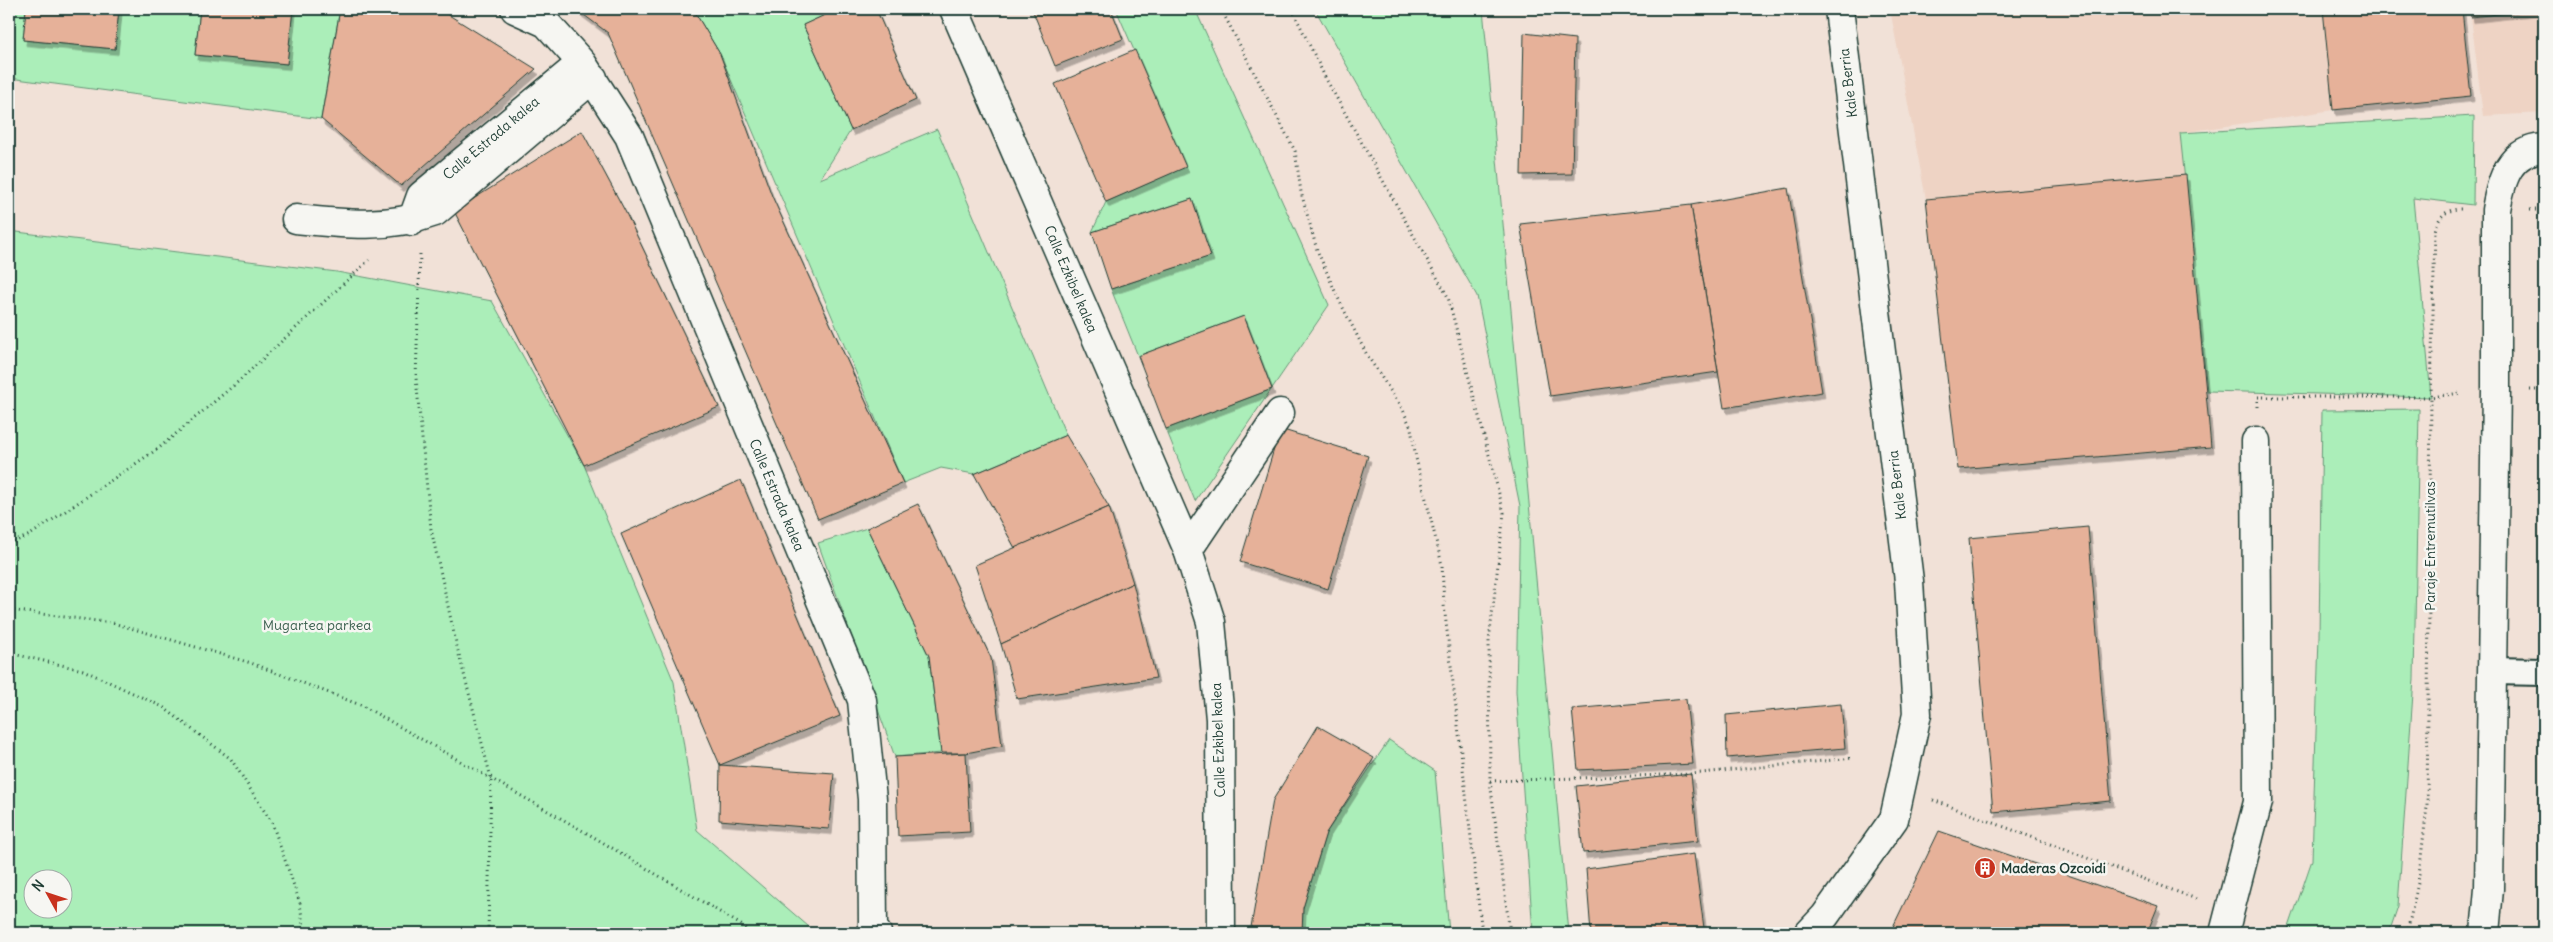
<svg xmlns="http://www.w3.org/2000/svg" width="2553" height="942" font-family="Delius,sans-serif">
  <style>
    .built { fill: #eed3c4 }
    .green { fill: #abeeb9; stroke: #659676; fill-rule: evenodd }
    .building { fill: #e6b199; stroke: #1f3d34; filter: url(#shadow) }
    .lines { fill: none; stroke-linecap: round; stroke-linejoin: round }
    .pedestrian-casing { stroke: #1f3d34; stroke-width: 30 }
    .minor-casing { stroke: #1f3d34; stroke-width: 31 }
    .tertiary-casing { stroke: #1f3d34; stroke-width: 31 }
    .path { stroke: #1f3d34; stroke-width: 3; stroke-dasharray: 1 4; stroke-linecap: butt }
    .pedestrian { stroke: #f6f6f2; stroke-width: 26 }
    .minor { stroke: #f6f6f2; stroke-width: 28 }
    .tertiary { stroke: #f6f6f2; stroke-width: 28 }
    .labels { text-anchor: middle; dominant-baseline: central; stroke-width: 5; stroke-linejoin: round; paint-order: stroke }
    .street-label { font-size: 14px; fill: #1f3d34; stroke: #f6f6f2 }
    .park-label { font-size: 14px; fill: #3b604f; stroke: #f6f6f2 }
    .poi-label { font-size: 14px; font-weight: bold; fill: #1f3d34; stroke: #f6f6f2; text-anchor: start }
  </style>
  <defs>
    <filter id="shadow"><feDropShadow dx="3" dy="5.5" stdDeviation="0" flood-color="#0004"/></filter>
  </defs>
  <rect width="100%" height="100%" fill="#f1e1d7"/>
  <filter id="ink" filterUnits="userSpaceOnUse"><feTurbulence type="fractalNoise" baseFrequency=".02" numOctaves="2"/><feDisplacementMap in="SourceGraphic" scale="10" xChannelSelector="R" yChannelSelector="G"/><feConvolveMatrix kernelMatrix="1 2 1 2 8 2 1 2 1" color-interpolation-filters="sRGB"/></filter>
  <g filter="url(#ink)">
    <g class="built">
      <path d="M 1890,9 L 2323,9 L 2333,110 L 2180,133 L 2186,175 L 1926,199 Z"/>
      <path d="M 2544,9 L 2544,113 L 2483,116 L 2471,17 Z"/>
    </g>
    <g class="green">
      <path d="M 9,9 L 26,9 L 23,40 L 115,49 L 119,9 L 200,9 L 195,55 L 287,64 L 293,9 L 340,9 L 321,119 L 9,78 Z"/>
      <path d="M 693,9 L 838,9 L 803,25 L 851,130 L 820,179 L 937,129 L 1066,435 L 974,474 L 941,468 L 903,483 L 720,54 Z"/>
      <path d="M 1116,9 L 1195,9 L 1329,305 L 1195,501 L 1166,429 L 1272,389 L 1244,316 L 1138,356 L 1111,289 L 1210,256 L 1192,199 L 1092,232 L 1106,202 L 1185,167 Z"/>
      <path d="M 1315,9 L 1483,9 L 1569,933 L 1533,933 L 1516,691 L 1520,506 L 1477,296 Z"/>
      <path d="M 2474,116 L 2473,205 L 2413,198 L 2431,397 L 2207,391 L 2180,133 Z"/>
      <path d="M 9,231 L 337,272 L 492,301 L 584,465 L 674,682 L 697,830 L 816,933 L 9,933 ZM 32,880 L 62,880 L 62,910 L 32,910 Z"/>
      <path d="M 2419,409 L 2414,679 L 2398,906 L 2389,933 L 2287,933 L 2312,860 L 2319,636 L 2322,410 Z"/>
      <path d="M 867,528 L 929,656 L 941,753 L 895,757 L 818,543 Z"/>
      <path d="M 1389,740 L 1435,771 L 1449,933 L 1302,933 L 1303,908 L 1326,833 Z"/>
    </g>
    <g class="building">
      <path d="M 26,9 L 119,9 L 115,49 L 23,40 Z"/>
      <path d="M 200,9 L 293,9 L 287,64 L 195,55 Z"/>
      <path d="M 340,9 L 428,9 L 444,12 L 536,69 L 401,186 L 321,119 Z"/>
      <path d="M 576,9 L 693,9 L 720,54 L 772,196 L 903,483 L 818,519 L 608,33 Z"/>
      <path d="M 838,9 L 876,9 L 916,100 L 851,130 L 803,25 Z"/>
      <path d="M 1032,9 L 1111,9 L 1123,39 L 1055,66 Z"/>
      <path d="M 2323,9 L 2462,9 L 2471,96 L 2333,110 Z"/>
      <path d="M 2470,9 L 2543,9 L 2471,17 Z"/>
      <path d="M 1524,33 L 1575,39 L 1572,174 L 1521,175 Z"/>
      <path d="M 1135,50 L 1186,167 L 1106,202 L 1055,84 Z"/>
      <path d="M 582,131 L 625,211 L 719,407 L 584,465 L 454,211 Z"/>
      <path d="M 2186,175 L 2211,447 L 1958,469 L 1926,199 Z"/>
      <path d="M 1788,188 L 1822,392 L 1724,408 L 1691,205 Z"/>
      <path d="M 1192,199 L 1211,256 L 1111,289 L 1092,232 Z"/>
      <path d="M 1691,205 L 1718,372 L 1550,396 L 1520,224 Z"/>
      <path d="M 1244,316 L 1272,389 L 1166,429 L 1138,356 Z"/>
      <path d="M 1280,429 L 1368,456 L 1328,589 L 1240,562 Z"/>
      <path d="M 1066,435 L 1109,507 L 1015,548 L 974,474 Z"/>
      <path d="M 741,480 L 840,716 L 720,765 L 621,534 Z"/>
      <path d="M 918,504 L 991,658 L 1002,746 L 966,753 L 941,753 L 929,656 L 867,528 Z"/>
      <path d="M 1109,507 L 1133,583 L 1001,644 L 975,565 Z"/>
      <path d="M 2088,527 L 2111,801 L 1993,812 L 1969,538 Z"/>
      <path d="M 1133,583 L 1156,678 L 1017,699 L 1001,644 Z"/>
      <path d="M 1686,699 L 1693,764 L 1578,770 L 1572,709 Z"/>
      <path d="M 1841,704 L 1845,748 L 1727,758 L 1726,715 Z"/>
      <path d="M 1318,726 L 1374,758 L 1326,833 L 1303,908 L 1302,933 L 1250,933 L 1273,800 Z"/>
      <path d="M 966,753 L 970,832 L 898,836 L 895,757 Z"/>
      <path d="M 720,765 L 834,773 L 829,829 L 719,820 Z"/>
      <path d="M 1691,774 L 1698,841 L 1583,853 L 1576,786 Z"/>
      <path d="M 1939,831 L 2158,906 L 2147,933 L 1890,933 Z"/>
      <path d="M 1694,854 L 1704,928 L 1668,933 L 1591,933 L 1586,869 Z"/>
      <path d="M 991,927 L 1018,933 L 985,933 Z"/>
    </g>
    <g class="lines">
      <g class="pedestrian-casing">
        <path id="pedestrian" d="M 2492,671 L 2544,672"/>
      </g>
      <g class="minor-casing">
        <g id="minor">
          <path d="M 515,9 L 546,23 L 582,63 L 629,136 L 862,700 L 872,799 L 873,929 L 877,933"/>
          <path d="M 296,219 C 344,224 389,229 435,212 L 593,78"/>
          <path d="M 412,221 L 421,196 L 579,65"/>
          <path d="M 1188,550 L 1280,413"/>
          <path d="M 2224,933 L 2258,802 L 2256,441"/>
        </g>
      </g>
      <g class="tertiary-casing">
        <g id="tertiary">
          <path d="M 954,9 L 1188,550 L 1211,622 L 1220,719 L 1221,933"/>
          <path d="M 1809,933 L 1825,916 L 1894,819 L 1917,714 L 1909,581 L 1839,9"/>
          <path d="M 2485,933 L 2489,889 L 2496,389 L 2496,210 C 2501,180 2509,150 2544,148"/>
        </g>
      </g>
      <g class="path">
        <path d="M 1221,9 L 1295,151 L 1301,192 L 1317,250 L 1338,298 L 1367,355 L 1403,410 L 1411,428 L 1416,458 L 1442,565 L 1444,605 L 1482,933"/>
        <path d="M 1292,9 L 1326,79 L 1448,297 L 1504,513 L 1489,641 L 1490,781 L 1510,933"/>
        <path d="M 2530,210 L 2544,210"/>
        <path d="M 420,254 L 416,378 L 431,529 L 457,647 L 491,778 L 488,933"/>
        <path d="M 2530,390 L 2544,390"/>
        <path d="M 2258,407 L 2258,397 L 2431,397 L 2461,393"/>
        <path d="M 9,544 L 30,535 L 159,448 L 239,381 L 369,260"/>
        <path d="M 9,610 L 113,623 L 251,663 L 363,706 L 592,836 L 743,926 L 751,933"/>
        <path d="M 9,653 L 83,670 L 163,707 L 231,759 L 272,823 L 300,903 L 304,933"/>
        <path d="M 1490,781 L 1691,774 L 1854,758"/>
        <path d="M 1933,800 L 2199,900"/>
        <path d="M 2407,933 L 2418,883 L 2427,807 L 2431,397 L 2435,231 C 2438,217 2446,209 2461,209"/>
      </g>
      <use href="#pedestrian" class="pedestrian"/>
      <use href="#minor" class="minor"/>
      <use href="#tertiary" class="tertiary"/>
    </g>
  </g>
  <defs>
    <g id="building-disc" transform="scale(1.125)"><circle r="9.5" fill="#c8321e" stroke="#f6f6f2"/><path d="M-4-6H4V6H1V3H-1V6H-4ZM-2.5-4.3h1.7v1.8h-1.7ZM.8-4.3h1.7v1.8H.8ZM-2.5-1h1.7V.8h-1.7ZM.8-1h1.7V.8H.8Z" fill="#fff"/></g>
  </defs>
  <g fill-rule="evenodd">
    <use href="#building-disc" x="1985" y="868"/>
  </g>
  <g class="labels">
    <g class="street-label">
      <text transform="translate(1848 83) rotate(-97)">Kale Berria</text>
      <text transform="translate(491 138) rotate(-40)">Calle Estrada kalea</text>
      <text transform="translate(1071 279) rotate(67)">Calle Ezkibel kalea</text>
      <text transform="translate(1897 485) rotate(-97)">Kale Berria</text>
      <text transform="translate(777 495) rotate(67)">Calle Estrada kalea</text>
      <text transform="translate(2430 546) rotate(-90)">Paraje Entremutilvas</text>
      <text transform="translate(1218 740) rotate(-92)">Calle Ezkibel kalea</text>
    </g>
    <g class="park-label">
      <text x="317" y="625">Mugartea parkea</text>
    </g>
    <g class="poi-label">
      <text x="2001" y="868">Maderas Ozcoidi</text>
    </g>
  </g>
  <rect width="2553" height="942" fill="none" stroke="#f6f6f2" stroke-width="30"/>
  <rect x="15" y="15" width="2523" height="912" fill="none" stroke="#1f3d34" stroke-width="2" filter="url(#ink)"/>
  <g transform="translate(48 894) rotate(310)"><circle r="24" fill="#f6f6f2" stroke="#a0aca6"/>
  <path d="M0-4L9 19L0 12L-9 19Z" fill="#c8321e"/>
  <text y="-8" font-size="14" font-weight="bold" text-anchor="middle" fill="#1f3d34">N</text>
  </g>
</svg>
